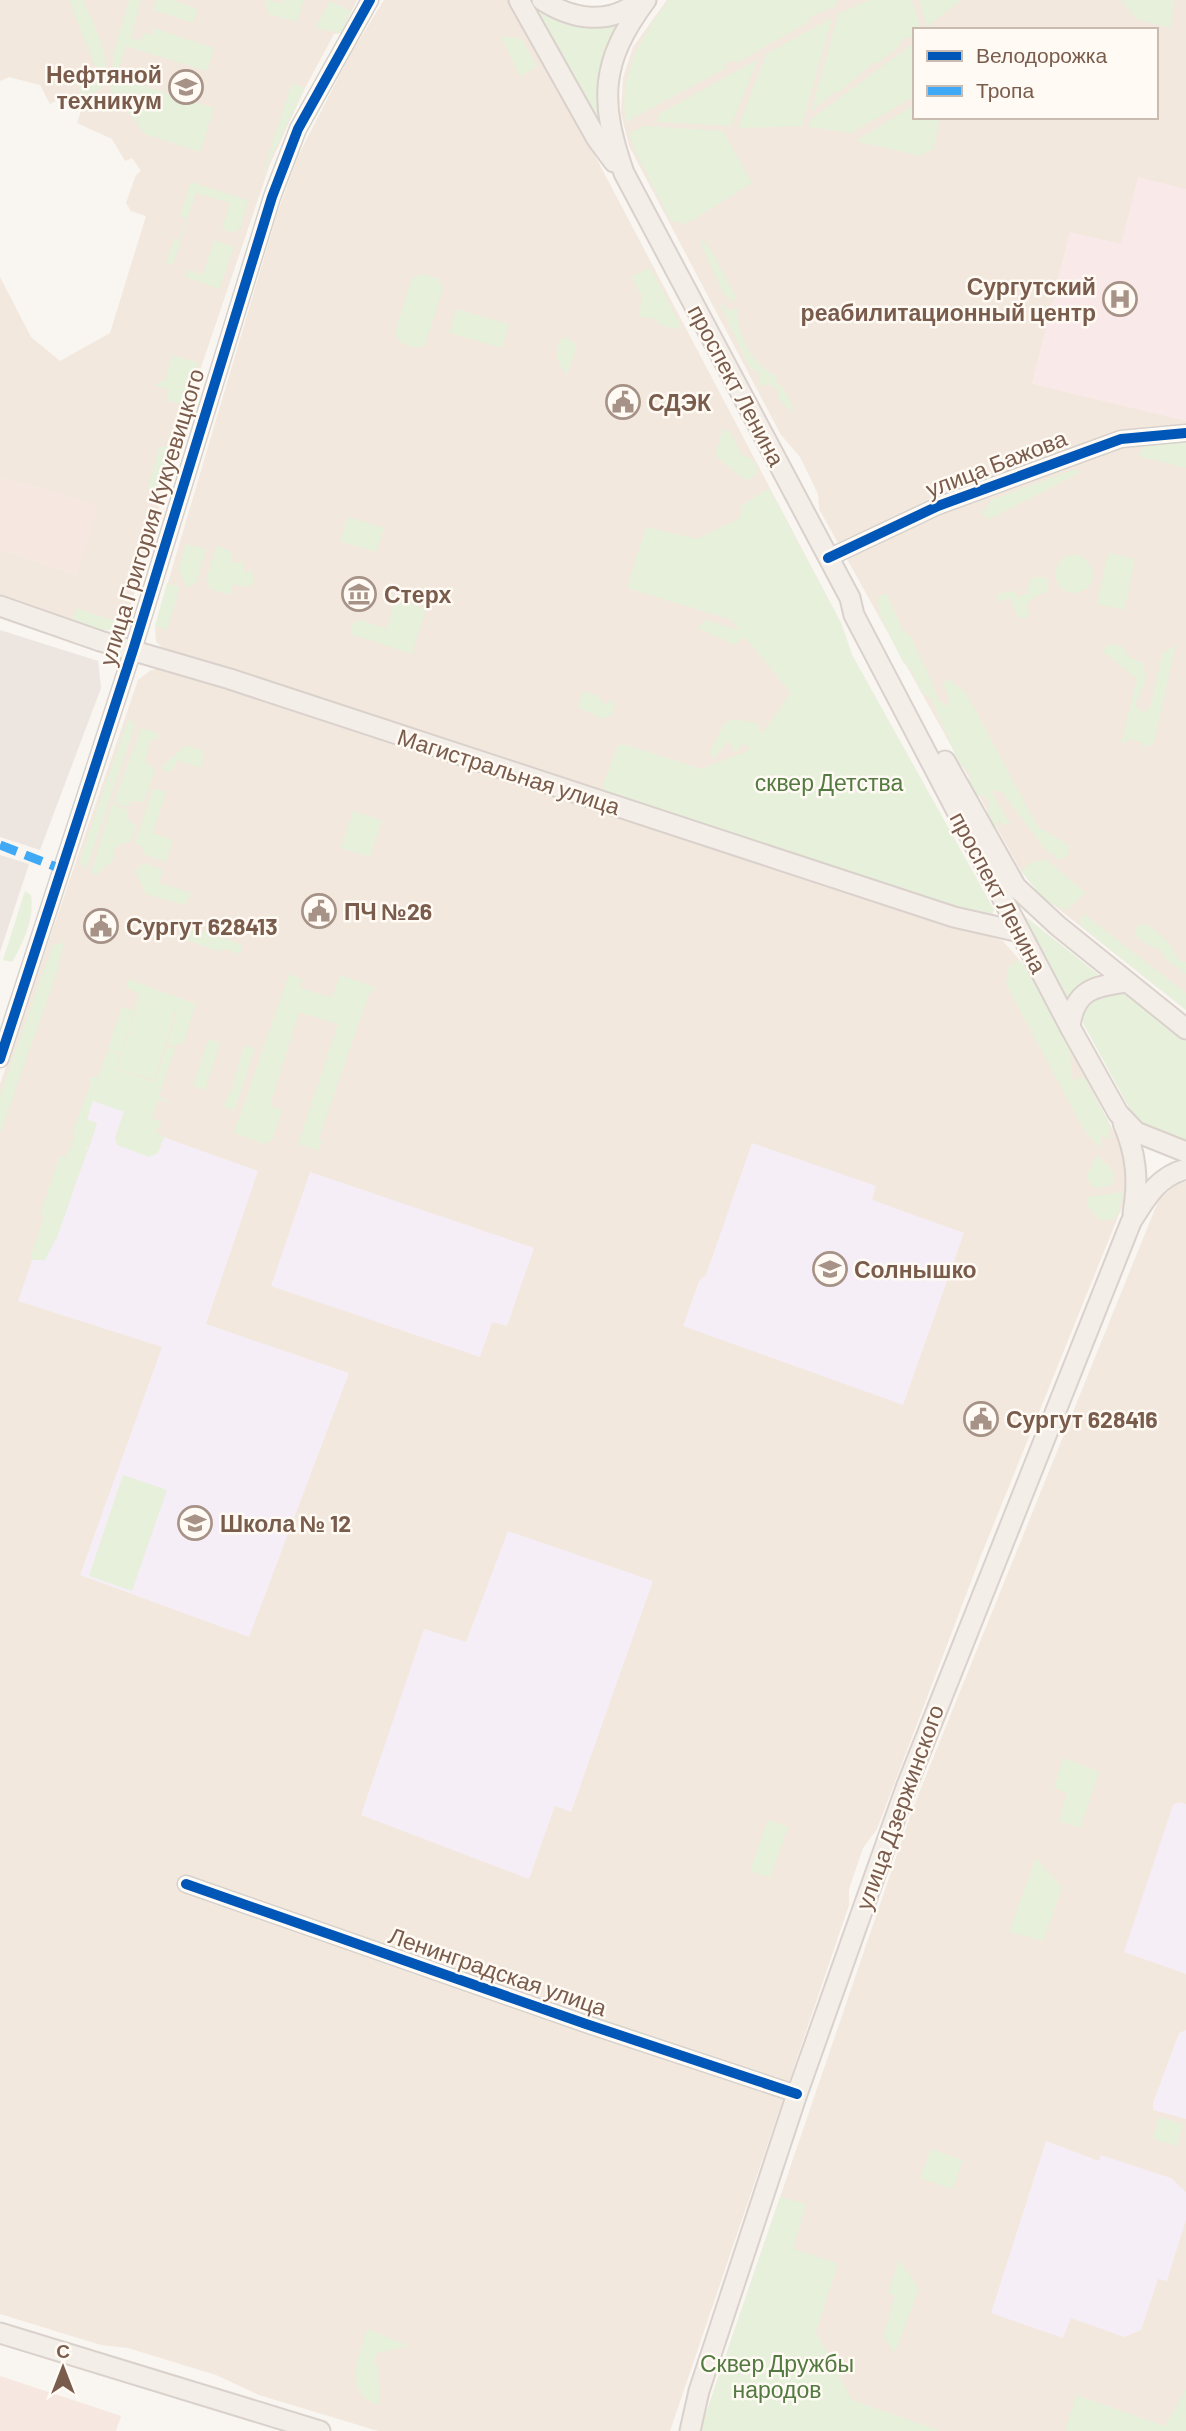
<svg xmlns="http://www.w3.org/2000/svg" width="1186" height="2431" font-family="Barlow,sans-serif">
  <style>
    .residential { fill: #f2e8de; fill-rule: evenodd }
    .commercial { fill: #f6e8e1 }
    .industrial { fill: #ede5e0 }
    .education { fill: #f6eef6 }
    .medical { fill: #fae9e9 }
    .green { fill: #e7f0db }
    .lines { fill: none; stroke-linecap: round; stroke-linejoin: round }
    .minor-casing { stroke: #d7d1cb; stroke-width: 19 }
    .major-casing { stroke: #dad1cc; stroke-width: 23 }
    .minor { stroke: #fefefd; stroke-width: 16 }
    .major { stroke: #f3eee8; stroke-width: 19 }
    .quiet { stroke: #3fa9f5; stroke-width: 9; stroke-dasharray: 18 9; stroke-linecap: butt }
    .cycleway-casing { stroke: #fffaf3; stroke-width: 15 }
    .cycleway { stroke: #0057b8; stroke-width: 10 }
    .labels { text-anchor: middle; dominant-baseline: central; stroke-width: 5; stroke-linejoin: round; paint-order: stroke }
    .poi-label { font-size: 23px; font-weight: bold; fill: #7a5c4d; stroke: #fffaf3; text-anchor: start }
    .street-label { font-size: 23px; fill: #7a5c4d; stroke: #fffaf3 }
    .park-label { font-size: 23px; fill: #537a41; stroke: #fffaf3 }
  </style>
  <rect width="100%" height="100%" fill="#f9f5f0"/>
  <g class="residential">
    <path d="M 0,0 L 357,0 L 341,33 L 334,34 L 305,88 L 270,164 L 194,388 L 127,618 L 114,629 L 96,631 L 0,599 L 0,549 L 76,575 L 97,505 L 0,477 L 0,277 L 31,337 L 60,361 L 110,333 L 146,216 L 131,211 L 126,203 L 136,175 L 141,171 L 132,158 L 125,161 L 112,139 L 77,123 L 81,111 L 72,104 L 58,100 L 50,104 L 40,85 L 9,77 L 0,81 Z"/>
    <path d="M 384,0 L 513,0 L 841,623 L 852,655 L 994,910 L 990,919 L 167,651 L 156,642 L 155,626 L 277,214 L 298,156 L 351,53 Z"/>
    <path d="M 667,0 L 1186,0 L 1186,1010 L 1041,895 L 1021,871 L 819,509 L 818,494 L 800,457 L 781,435 L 629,146 L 621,113 L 623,78 L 633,47 ZM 915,30 L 1156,30 L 1156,117 L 915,117 Z"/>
    <path d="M 170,667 L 1003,941 L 1030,972 L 1126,1155 L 1126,1197 L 980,1558 L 877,1829 L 863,1848 L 849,1889 L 849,1905 L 670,2431 L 378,2431 L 259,2395 L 216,2375 L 128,2348 L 101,2345 L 0,2314 L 0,1084 L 138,680 L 151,670 Z"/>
    <path d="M 1186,1182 L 1186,2431 L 700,2431 L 913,1808 L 1159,1199 L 1179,1183 Z"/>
  </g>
  <g class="commercial">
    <path d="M 0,477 L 98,505 L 76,575 L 0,549 Z"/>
    <path d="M 0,2376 L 121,2416 L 116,2431 L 0,2431 Z"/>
  </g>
  <g class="industrial">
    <path d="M 0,630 L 98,661 L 101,688 L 40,850 L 0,837 Z"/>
    <path d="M 0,855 L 29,864 L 0,952 Z"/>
  </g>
  <g class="education">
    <path d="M 89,1097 L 130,1111 L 127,1124 L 258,1171 L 206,1324 L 349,1373 L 249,1637 L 80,1575 L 162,1347 L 18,1301 Z"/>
    <path d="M 752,1143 L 876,1186 L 872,1200 L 964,1233 L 903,1405 L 683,1326 L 699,1281 L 706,1275 Z"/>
    <path d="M 310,1172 L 534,1248 L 507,1326 L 492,1322 L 480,1357 L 271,1286 Z"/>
    <path d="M 508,1531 L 653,1581 L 571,1812 L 555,1806 L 529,1879 L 361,1815 L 424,1629 L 466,1642 Z"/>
    <path d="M 1178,1802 L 1186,1804 L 1186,1974 L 1124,1952 L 1173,1805 Z"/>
    <path d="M 1186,2030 L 1186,2119 L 1153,2110 L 1153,2103 L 1179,2033 Z"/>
    <path d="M 1046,2141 L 1099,2161 L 1101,2155 L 1171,2178 L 1186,2192 L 1186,2219 L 1167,2281 L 1158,2279 L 1141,2330 L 1124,2337 L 1071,2318 L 1063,2338 L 991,2313 Z"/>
  </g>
  <path class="medical" d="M 1138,177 L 1186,189 L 1186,421 L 1032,384 L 1070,232 L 1121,244 Z"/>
  <g class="green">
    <path d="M 69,0 L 83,0 C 95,28 114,58 101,88 L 83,99 L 78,84 L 97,71 Z"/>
    <path d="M 129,0 L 141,0 L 131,38 L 141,40 L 143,33 L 152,35 L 154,28 L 214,48 L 207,71 L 126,46 L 116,77 L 214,108 L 200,152 L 145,134 L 112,92 L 113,54 Z"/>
    <path d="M 156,0 L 172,0 L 198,9 L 193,23 L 153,10 Z"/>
    <path d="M 266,0 L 283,3 L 284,0 L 304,0 L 297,22 L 269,14 L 265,5 Z"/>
    <path d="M 669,0 L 838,0 L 834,7 L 809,17 L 810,21 L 736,63 L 733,60 L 725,64 L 726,68 L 626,122 C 618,74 641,37 669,0 Z"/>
    <path d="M 869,0 L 912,0 L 921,30 L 915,30 L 915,35 L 909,39 L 907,36 L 899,43 L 900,46 L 876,64 L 874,62 L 838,93 L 836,91 L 811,112 L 838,14 Z"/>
    <path d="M 919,0 L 961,0 L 927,27 Z"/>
    <path d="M 1121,0 L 1174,0 L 1171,28 L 1136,19 Z"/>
    <path d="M 330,1 L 351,11 L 341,33 L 315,28 Z"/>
    <path d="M 538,12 C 571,27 588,27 623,19 C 601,56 593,91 603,133 Z"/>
    <path d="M 832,18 L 802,126 L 738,128 L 766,54 Z"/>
    <path d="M 501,36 L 522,39 L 537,66 L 520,77 Z"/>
    <path d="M 915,42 L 915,96 L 851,133 L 808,127 L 810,120 Z"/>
    <path d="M 758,59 L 731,126 L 657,122 L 659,114 Z"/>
    <path d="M 292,83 L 305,88 L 261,178 L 261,177 Z"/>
    <path d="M 912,106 L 915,117 L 940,117 L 933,149 L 920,156 L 856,141 Z"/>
    <path d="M 644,126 L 723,131 L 752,183 L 686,224 L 671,221 L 637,155 L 629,133 Z"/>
    <path d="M 191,182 L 248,200 L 241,226 L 235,233 L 222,229 L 230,203 L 196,193 L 173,265 L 166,263 L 174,238 L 179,240 L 186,219 L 180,216 Z"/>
    <path d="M 214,240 L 234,247 L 219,289 L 185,277 L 188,270 L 203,275 Z"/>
    <path d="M 703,240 L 712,251 L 736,297 L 733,302 L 725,296 L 701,245 Z"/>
    <path d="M 650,267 L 681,326 L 675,329 L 659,325 L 656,319 L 639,317 L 642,296 L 631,277 Z"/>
    <path d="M 423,274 L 439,279 L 443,288 L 425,345 L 416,348 L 399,342 L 395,332 L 412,278 Z"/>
    <path d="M 719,302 L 730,311 L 738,307 C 735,331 753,367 777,376 L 776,384 L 782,386 L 793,407 L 790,412 L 777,396 L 778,389 L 768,384 L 760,386 L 760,375 L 750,368 Z"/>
    <path d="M 456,309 L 509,324 L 502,348 L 449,333 Z"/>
    <path d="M 564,336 L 577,345 L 567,375 C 557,361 551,351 564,336 Z"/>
    <path d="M 172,355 L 199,363 L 185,406 L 166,400 L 169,390 L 153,385 L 165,380 Z"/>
    <path d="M 177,420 L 181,420 L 160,491 L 148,488 L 159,448 L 166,446 Z"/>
    <path d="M 723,428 L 732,434 L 742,455 C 752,458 757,463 758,473 L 750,479 L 743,479 L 715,455 Z"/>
    <path d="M 1161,441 L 1186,443 L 1186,468 L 1138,456 L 1144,446 Z"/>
    <path d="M 1072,470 L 1083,471 L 988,520 L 980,511 L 985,510 L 991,500 Z"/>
    <path d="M 769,488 L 841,623 L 852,655 L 994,910 L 990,919 L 604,796 L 603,786 L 617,746 L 624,744 L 701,769 L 750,750 L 747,745 L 741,745 L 740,750 L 734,752 L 729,740 L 713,759 L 710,752 L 724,723 L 733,719 L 757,723 L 762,734 L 791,693 L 745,637 L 735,645 L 698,628 L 706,620 L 739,630 L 732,620 L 627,588 L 646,527 L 697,539 L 740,518 L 741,506 Z"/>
    <path d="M 348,517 L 384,528 L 376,552 L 340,541 Z"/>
    <path d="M 186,544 L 206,549 L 196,583 L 187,588 L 178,569 Z"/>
    <path d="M 217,545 L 231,552 L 231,564 L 242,561 L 245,573 L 252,570 L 254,584 L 244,587 L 233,584 L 231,595 L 210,589 L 206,580 Z"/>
    <path d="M 1108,553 L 1135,559 L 1124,610 L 1097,604 Z"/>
    <circle cx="1074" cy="574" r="19"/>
    <path d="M 1034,577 L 1043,577 L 1048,580 L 1046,593 L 1035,596 L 1025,606 L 1030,614 L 1025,619 L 1018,617 L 1010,598 L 999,602 L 996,594 L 1015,591 L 1018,597 L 1027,593 L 1030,580 Z"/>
    <path d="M 167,583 L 180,588 L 167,630 L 155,626 Z"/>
    <path d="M 887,593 L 903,631 L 910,636 L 930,677 L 938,700 L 947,706 L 950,700 L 943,685 L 948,678 L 966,693 L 1038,827 L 1069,845 L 1068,855 L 1060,860 L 1045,849 L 1001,791 L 991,791 L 1010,824 L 1003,824 L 999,819 L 998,827 L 993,827 L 986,815 L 990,803 L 985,796 L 976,796 L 968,782 L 970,773 L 959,764 L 932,700 L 921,692 L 912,671 L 903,662 L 879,614 L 878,597 Z"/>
    <path d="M 395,598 L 426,609 L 412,654 L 350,634 L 353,623 L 360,620 L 387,629 Z"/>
    <path d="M 76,608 L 121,623 C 105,636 89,629 71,624 Z"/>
    <path d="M 1176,644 L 1154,743 L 1145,748 L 1142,743 L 1133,739 L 1121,744 L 1137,679 L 1103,652 L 1107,645 L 1120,645 L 1131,658 L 1143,663 L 1146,680 L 1135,705 L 1144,713 L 1151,705 L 1162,654 Z"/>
    <path d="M 583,691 L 598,696 L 606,705 L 612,699 L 615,705 L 612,715 L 602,719 L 578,707 Z"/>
    <path d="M 131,719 L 135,726 L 86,870 L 80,863 L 81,856 L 127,722 Z"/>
    <path d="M 141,728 L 158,733 L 158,739 L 150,741 L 145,762 L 155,769 L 144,802 L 131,801 L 128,807 L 114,802 Z"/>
    <path d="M 186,745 L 204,751 L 201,768 L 177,760 L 173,770 L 166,773 L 161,767 Z"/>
    <path d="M 153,788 L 166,792 L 153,833 L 173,840 L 166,862 L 145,855 L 142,847 L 135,843 Z"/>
    <path d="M 112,804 L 128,810 L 128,819 L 136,826 L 131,841 L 117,846 L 113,852 L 114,860 L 96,875 L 91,873 Z"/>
    <path d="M 353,811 L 382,820 L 370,857 L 341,848 Z"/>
    <path d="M 1046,859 L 1086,893 L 1067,910 C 1047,906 1034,887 1021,871 L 1030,863 Z"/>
    <path d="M 143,863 L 163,870 L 159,883 L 191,893 L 185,905 L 146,894 L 135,871 Z"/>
    <path d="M 1004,887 L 1026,917 L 1098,974 L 1071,998 L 1064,997 Z"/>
    <path d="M 25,891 L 31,895 C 35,917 23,943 12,962 L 3,960 Z"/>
    <path d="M 1084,914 L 1186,993 L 1186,1010 L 1081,926 L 1079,920 Z"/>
    <path d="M 183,924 L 243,945 L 240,954 L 223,948 L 221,952 L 178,937 Z"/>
    <path d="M 1145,924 C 1159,931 1174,947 1180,961 L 1186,962 L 1186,974 L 1167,961 L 1161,951 L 1139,940 L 1135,932 L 1137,926 Z"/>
    <path d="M 64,943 L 57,972 L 0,1134 L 0,1095 L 53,944 Z"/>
    <path d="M 1019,960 C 1034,977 1062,1025 1069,1047 C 1072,1057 1069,1069 1073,1080 L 1084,1077 L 1111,1127 L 1108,1141 L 1102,1134 L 1101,1149 L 1085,1132 L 1006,984 L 1009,966 Z"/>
    <path d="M 289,974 L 302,979 L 299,987 L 332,998 L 340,975 L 375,987 L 374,992 L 370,991 L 319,1138 L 322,1140 L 319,1151 L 298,1144 L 338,1024 L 299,1012 L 270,1105 L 282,1111 L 272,1140 L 263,1144 L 234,1133 Z"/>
    <path d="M 128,979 L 196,1004 L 183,1045 L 177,1043 L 175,1047 L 167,1044 L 177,1011 L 175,1011 L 154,1080 L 117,1069 L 140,1000 L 158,1005 L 139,999 L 121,1054 L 108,1050 L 122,1007 L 133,1011 L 139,994 L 126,987 Z"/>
    <path d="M 1120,991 L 1186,1041 L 1186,1141 L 1153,1132 L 1133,1115 L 1083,1023 C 1082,1001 1102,995 1120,991 Z"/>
    <path d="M 208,1039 L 220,1043 L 205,1090 L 193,1086 Z"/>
    <path d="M 244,1045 L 255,1048 L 235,1110 L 223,1107 L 232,1088 Z"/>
    <path d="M 166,1046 L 175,1049 L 159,1096 L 171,1102 L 158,1100 L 152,1118 L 162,1122 L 156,1132 L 164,1137 L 158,1153 L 149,1157 L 117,1145 L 115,1138 L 124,1112 L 93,1101 L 87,1119 L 97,1123 L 89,1148 L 84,1147 L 88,1150 L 74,1188 L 71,1187 L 74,1189 L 56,1240 L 51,1239 L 55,1241 L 45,1260 L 32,1260 L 31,1255 L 44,1217 L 40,1215 L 60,1155 L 66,1158 L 75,1134 L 72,1132 L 91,1084 L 89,1077 L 98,1077 L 108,1051 L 120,1055 L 116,1070 L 155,1082 Z"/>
    <path d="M 1097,1155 L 1114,1172 L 1114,1182 L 1109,1186 L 1094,1188 L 1086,1178 Z"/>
    <path d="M 1124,1192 L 1117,1216 L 1112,1220 L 1099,1220 L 1087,1205 L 1087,1197 Z"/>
    <path d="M 123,1475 L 167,1490 L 132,1591 L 89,1576 Z"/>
    <path d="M 1063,1758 L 1099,1772 L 1080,1828 L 1059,1821 L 1067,1793 L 1054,1788 Z"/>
    <path d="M 768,1820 L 788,1827 L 770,1878 L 750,1871 Z"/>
    <path d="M 1036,1858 L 1062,1888 L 1043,1941 L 1009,1932 Z"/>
    <path d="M 1159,2117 L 1183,2124 L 1177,2146 L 1153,2139 Z"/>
    <path d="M 931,2149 L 963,2160 L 953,2189 L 920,2178 Z"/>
    <path d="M 780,2197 L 806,2204 L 793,2249 L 838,2263 L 816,2331 L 852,2400 L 940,2431 L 700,2431 Z"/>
    <path d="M 899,2259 L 919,2289 L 895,2353 L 883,2337 L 895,2296 L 888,2293 Z"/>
    <path d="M 367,2329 L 409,2346 L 377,2353 L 374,2361 L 379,2368 C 376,2382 383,2391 379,2405 C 341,2393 359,2358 367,2329 Z"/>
    <path d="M 1186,2389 L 1186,2431 L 1065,2431 L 1076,2395 L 1165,2426 Z"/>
  </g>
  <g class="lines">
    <g class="minor-casing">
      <g id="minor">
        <path d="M 828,558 L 938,506 L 1121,439 L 1186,433"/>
        <path d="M 0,1059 L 133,650 L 272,197 L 298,129 L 370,0"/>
        <path d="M 186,1884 L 586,2024 L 797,2094"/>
      </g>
    </g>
    <g class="major-casing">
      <g id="major">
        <path d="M 519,0 L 597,139 L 614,162"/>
        <path d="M 542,0 C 573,20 610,26 640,0"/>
        <path d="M 646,0 C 600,62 599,101 624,173 L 850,598 L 854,615 L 1070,1027 L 1118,1113 L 1136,1132 L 1186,1152"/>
        <path d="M 0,606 L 100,641 L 230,679 L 954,917 L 1020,932"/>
        <path d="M 945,761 L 1016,887 L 1058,926 L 1186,1029"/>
        <path d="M 1070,1027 C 1074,990 1094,986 1127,982"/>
        <path d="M 1123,1123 C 1136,1153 1139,1180 1133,1213"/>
        <path d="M 0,2333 L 320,2431"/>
        <path d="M 690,2431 L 699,2391 L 797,2094 L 907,1785 L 1131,1222 C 1146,1198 1157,1177 1186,1169"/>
      </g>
    </g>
    <use href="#minor" class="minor"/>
    <use href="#major" class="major"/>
    <path class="quiet" d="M 0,845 L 64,870"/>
    <g class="cycleway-casing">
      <g id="cycleway">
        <path d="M 828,558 L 938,506 L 1121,439 L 1186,433"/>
        <path d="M 0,1059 L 133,650 L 272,197 L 298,129 L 370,0"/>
        <path d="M 186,1884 L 586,2024 L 797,2094"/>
      </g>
    </g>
    <use href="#cycleway" class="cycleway"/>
  </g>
  <defs>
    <g id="university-ring" transform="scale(1.75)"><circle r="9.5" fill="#fffaf3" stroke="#a69286" stroke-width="1.5"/><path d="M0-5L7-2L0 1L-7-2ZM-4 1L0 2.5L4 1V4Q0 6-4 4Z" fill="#a69286"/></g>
    <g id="hospital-ring" transform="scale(1.75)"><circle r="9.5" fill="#fffaf3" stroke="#a69286" stroke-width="1.5"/><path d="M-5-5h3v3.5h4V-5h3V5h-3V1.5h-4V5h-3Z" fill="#a69286"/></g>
    <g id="civic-ring" transform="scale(1.75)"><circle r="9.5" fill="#fffaf3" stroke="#a69286" stroke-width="1.5"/><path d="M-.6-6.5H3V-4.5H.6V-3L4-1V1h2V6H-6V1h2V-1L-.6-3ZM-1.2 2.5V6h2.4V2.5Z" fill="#a69286"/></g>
    <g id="museum-ring" transform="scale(1.75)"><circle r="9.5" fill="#fffaf3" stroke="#a69286" stroke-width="1.5"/><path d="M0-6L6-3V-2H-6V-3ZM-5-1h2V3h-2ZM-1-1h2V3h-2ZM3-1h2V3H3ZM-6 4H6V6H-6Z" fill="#a69286"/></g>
    <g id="school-ring" transform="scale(1.75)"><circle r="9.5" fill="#fffaf3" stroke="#a69286" stroke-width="1.5"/><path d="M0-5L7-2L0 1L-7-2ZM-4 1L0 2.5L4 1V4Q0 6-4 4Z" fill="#a69286"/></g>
  </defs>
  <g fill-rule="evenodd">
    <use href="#university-ring" x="186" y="87"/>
    <use href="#hospital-ring" x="1120" y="299"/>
    <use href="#civic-ring" x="623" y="402"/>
    <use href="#museum-ring" x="359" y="594"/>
    <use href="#civic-ring" x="319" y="911"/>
    <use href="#civic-ring" x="101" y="926"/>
    <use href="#school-ring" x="830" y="1269"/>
    <use href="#civic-ring" x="981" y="1419"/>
    <use href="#school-ring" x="195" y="1523"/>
  </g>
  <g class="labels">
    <g class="poi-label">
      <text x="162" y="74" text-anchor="end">Нефтяной<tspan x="162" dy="26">техникум</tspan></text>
      <text x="1096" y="286" text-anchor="end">Сургутский<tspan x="1096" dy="26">реабилитационный центр</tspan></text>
      <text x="648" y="402">СДЭК</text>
      <text x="384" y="594">Стерх</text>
      <text x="344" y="911">ПЧ №26</text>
      <text x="126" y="926">Сургут 628413</text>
      <text x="854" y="1269">Солнышко</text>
      <text x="1006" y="1419">Сургут 628416</text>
      <text x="220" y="1523">Школа № 12</text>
    </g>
    <g class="street-label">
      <text transform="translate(737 385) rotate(62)">проспект Ленина</text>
      <text transform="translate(996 463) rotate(-21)">улица Бажова</text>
      <text transform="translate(151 517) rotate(-73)">улица Григория Кукуевицкого</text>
      <text transform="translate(509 771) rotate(18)">Магистральная улица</text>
      <text transform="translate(999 892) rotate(62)">проспект Ленина</text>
      <text transform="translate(899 1807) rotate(-70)">улица Дзержинского</text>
      <text transform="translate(498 1971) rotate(19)">Ленинградская улица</text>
    </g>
    <g class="park-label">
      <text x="829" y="782">сквер Детства</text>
      <text x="777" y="2363">Сквер Дружбы<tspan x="777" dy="26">народов</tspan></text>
    </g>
  </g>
  <rect x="913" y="28" width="245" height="91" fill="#fffaf3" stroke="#cabbb1" stroke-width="2"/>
  <rect x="927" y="51" width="35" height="10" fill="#0057b8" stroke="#cabbb1" stroke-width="2"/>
  <text x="976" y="63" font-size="21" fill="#7a5c4d">Велодорожка</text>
  <rect x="927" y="86" width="35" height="10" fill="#3fa9f5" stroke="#cabbb1" stroke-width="2"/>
  <text x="976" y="98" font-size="21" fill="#7a5c4d">Тропа</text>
  <g transform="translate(63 2368)" stroke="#fffaf3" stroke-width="5" paint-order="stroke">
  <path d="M0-5L12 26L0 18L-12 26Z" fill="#7a5c4d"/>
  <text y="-10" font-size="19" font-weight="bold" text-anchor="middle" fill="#7a5c4d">С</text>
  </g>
</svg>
